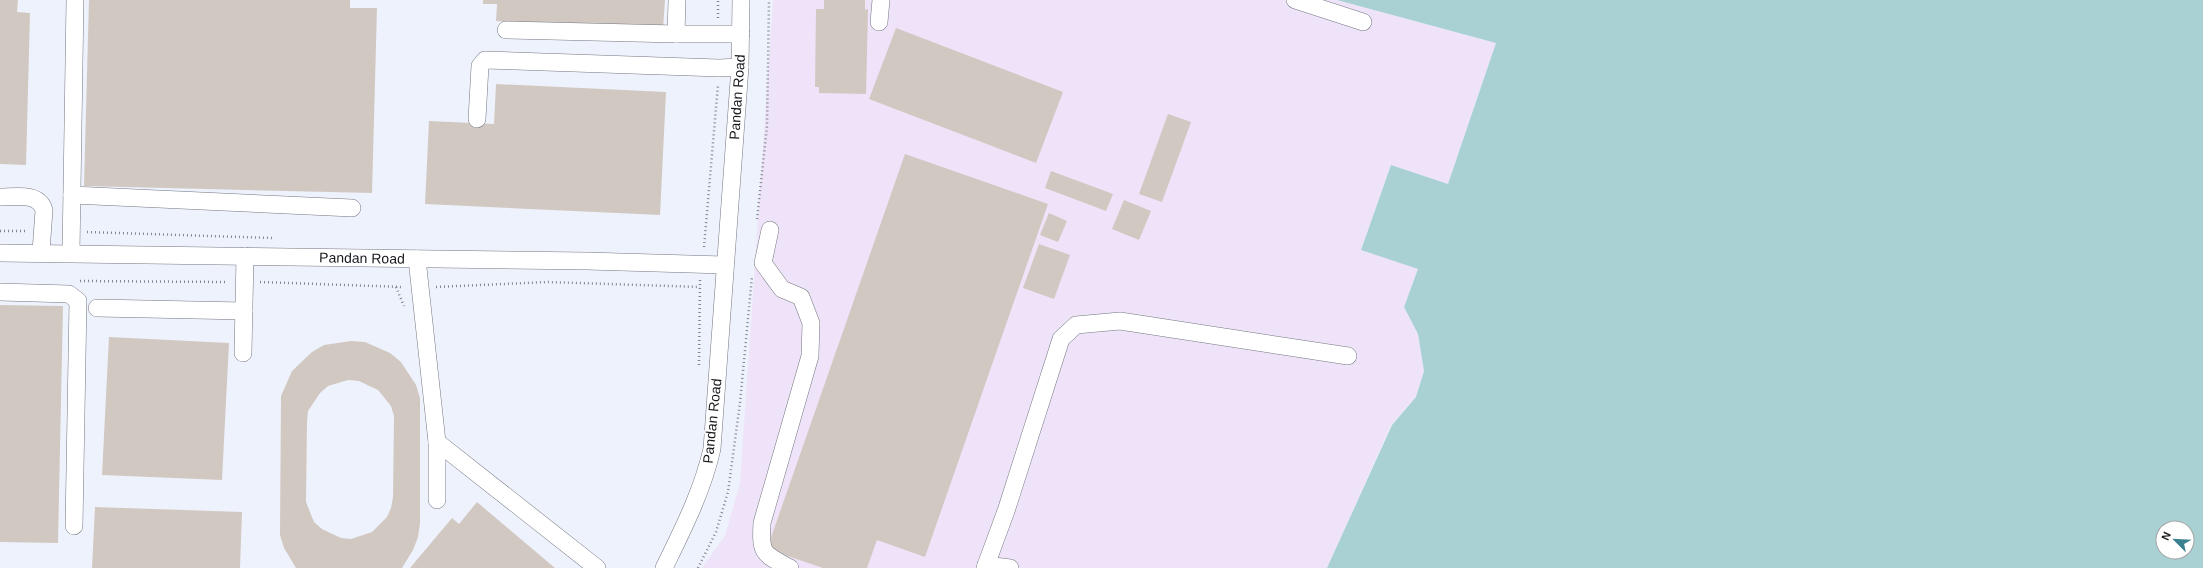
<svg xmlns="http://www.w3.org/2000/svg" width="2203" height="568" font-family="Arial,sans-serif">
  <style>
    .industrial { fill: #eee3f8 }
    .water { fill: #a9d1d3; fill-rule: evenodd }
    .building { fill: #d2c8c2; fill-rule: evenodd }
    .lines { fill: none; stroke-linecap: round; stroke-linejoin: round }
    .minor-casing { stroke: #747780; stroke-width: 18 }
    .path { stroke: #82858c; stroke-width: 2.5; stroke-dasharray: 1 3; stroke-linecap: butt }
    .minor { stroke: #fff; stroke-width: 17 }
    .labels { text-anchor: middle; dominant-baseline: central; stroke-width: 3; stroke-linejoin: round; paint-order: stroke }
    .street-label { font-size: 14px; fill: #18191d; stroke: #fff }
  </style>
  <rect width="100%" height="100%" fill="#eef2fc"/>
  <path class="industrial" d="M 773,0 L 1337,0 L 1496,43 L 1448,184 L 1391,165 L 1361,249 L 1418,269 L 1404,307 L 1418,334 L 1424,371 L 1416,397 L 1391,425 L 1327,568 L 702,568 L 725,536 L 740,483 Z"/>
  <path class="water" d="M 1337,0 L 2203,0 L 2203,568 L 1327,568 L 1392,425 L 1416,397 L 1424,371 L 1418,334 L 1404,307 L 1418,269 L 1361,250 L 1391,165 L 1448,184 L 1496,43 ZM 2163,528 L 2187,528 L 2187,552 L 2163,552 Z"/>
  <g class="building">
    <path d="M 0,0 L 18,0 L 17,12 L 30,13 L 26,165 L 0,164 Z"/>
    <path d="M 89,0 L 350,0 L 350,8 L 377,8 L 372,193 L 84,186 Z"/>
    <path d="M 483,0 L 665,0 L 663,29 L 496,21 L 497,4 L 483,4 Z"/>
    <path d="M 824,0 L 865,0 L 865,10 L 868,9 L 866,94 L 819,93 L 819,87 L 815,87 L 816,9 L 824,9 Z"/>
    <path d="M 896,28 L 1063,92 L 1036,163 L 869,99 Z"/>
    <path d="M 496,84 L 666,92 L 660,215 L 425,204 L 429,121 L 494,124 Z"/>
    <path d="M 1168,114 L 1191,122 L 1162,202 L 1139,194 Z"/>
    <path d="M 905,154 L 1048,204 L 925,557 L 877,540 L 867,568 L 823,568 L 767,549 Z"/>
    <path d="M 1051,171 L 1113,194 L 1106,211 L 1045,188 Z"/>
    <path d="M 1124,200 L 1151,211 L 1139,240 L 1112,229 Z"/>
    <path d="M 1049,213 L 1067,221 L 1058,242 L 1040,235 Z"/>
    <path d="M 1039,244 L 1070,255 L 1054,299 L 1023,288 Z"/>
    <path d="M 0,305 L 63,306 L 58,543 L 0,542 Z"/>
    <path d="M 109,337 L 229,343 L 222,480 L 102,475 Z"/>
    <path d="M 351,341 L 365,342 L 390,353 L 401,362 L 416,385 L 420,398 L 420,523 L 418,537 L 413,550 L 402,568 L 296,568 L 284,548 L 280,535 L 281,396 L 292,371 L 312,352 L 324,345 ZM 348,380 L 359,381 L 378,390 L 391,406 L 394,416 L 393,497 L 391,508 L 387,517 L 372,532 L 351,539 L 341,538 L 322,529 L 314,522 L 306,502 L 307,422 L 308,411 L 320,393 L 328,386 Z"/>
    <path d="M 477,502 L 555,568 L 410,568 L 452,518 L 459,524 Z"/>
    <path d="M 95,507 L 242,512 L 240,568 L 92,568 Z"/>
  </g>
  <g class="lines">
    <g class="minor-casing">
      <g id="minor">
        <path d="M 1295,0 L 1363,22"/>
        <path d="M 879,22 L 881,0"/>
        <path d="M 506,30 L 676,34 L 741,34"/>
        <path d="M 676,34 L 677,0"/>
        <path d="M 477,119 L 480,66 L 485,60 L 719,68 L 740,67"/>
        <path d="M 72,195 L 352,208"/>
        <path d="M 0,197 C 15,197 39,192 44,210 L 41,252"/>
        <path d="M 770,230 L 763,263 L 782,289 L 801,297 L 811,323 L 810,356 L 762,523 C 760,555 764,554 790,568"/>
        <path d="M 71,252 L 75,0"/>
        <path d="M 0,253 L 587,261 L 724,265"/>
        <path d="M 417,259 L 437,442 L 437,500"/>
        <path d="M 0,292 L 69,294 L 78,301 L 74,526"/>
        <path d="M 97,308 L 244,311"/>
        <path d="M 243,353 L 245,256"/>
        <path d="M 437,442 L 597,568"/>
        <path d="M 986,565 L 1010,568"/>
        <path d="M 664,568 C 683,529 702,492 712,449 L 740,67 L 741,0"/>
        <path d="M 985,568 L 1006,511 L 1061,339 L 1076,325 L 1120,321 L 1348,356"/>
      </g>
    </g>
    <g class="path">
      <path d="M 718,18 L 718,0"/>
      <path d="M 757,219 L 767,126 L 769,0"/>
      <path d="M 0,231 L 26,231"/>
      <path d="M 87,232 L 272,238"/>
      <path d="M 704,247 L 718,85"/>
      <path d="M 80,281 L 227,282"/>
      <path d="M 260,282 L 403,287"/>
      <path d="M 396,287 L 404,306"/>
      <path d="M 436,287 L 548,282 L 700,287"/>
      <path d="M 699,365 L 700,280"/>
      <path d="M 698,568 L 716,532 L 728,492 L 740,403 L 752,276"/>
    </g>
    <use href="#minor" class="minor"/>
  </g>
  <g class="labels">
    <g class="street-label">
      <text transform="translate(737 97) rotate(-86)">Pandan Road</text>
      <text transform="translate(362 258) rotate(1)">Pandan Road</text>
      <text transform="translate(712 421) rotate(-84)">Pandan Road</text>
    </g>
  </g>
  <g transform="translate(2175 540) rotate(294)"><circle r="19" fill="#ffffff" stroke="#a3a3a5"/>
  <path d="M0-3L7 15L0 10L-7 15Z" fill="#3b808e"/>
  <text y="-6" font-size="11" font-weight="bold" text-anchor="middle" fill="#18191d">N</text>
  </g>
</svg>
